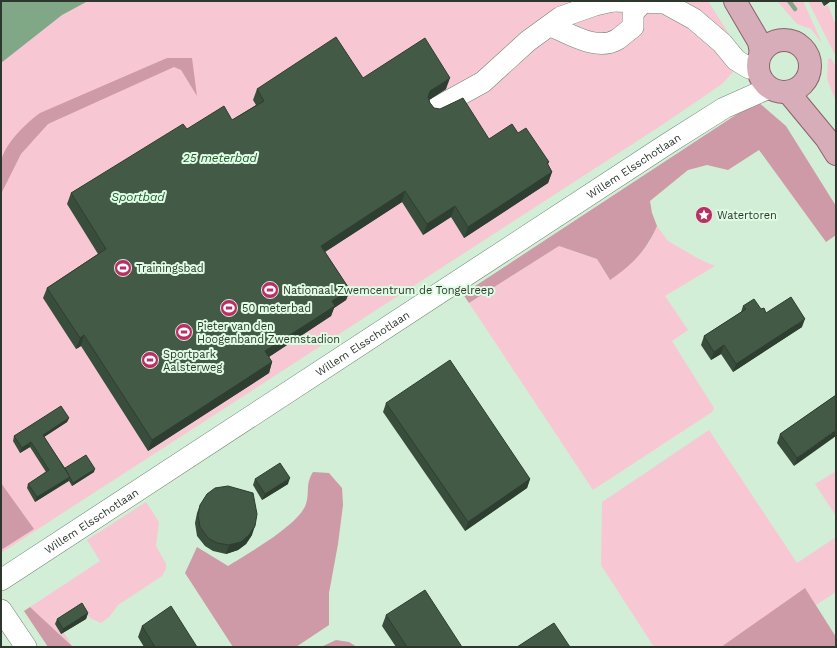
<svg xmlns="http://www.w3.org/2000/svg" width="837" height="648" font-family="'Work Sans',sans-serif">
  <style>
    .green { fill: #f7c8d3 }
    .forest { fill: #ce9aa7 }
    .water { fill: #80a786 }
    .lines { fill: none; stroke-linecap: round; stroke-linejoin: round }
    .stream { stroke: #80a786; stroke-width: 4.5 }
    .minor-casing { stroke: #6e8772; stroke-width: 22 }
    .major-casing { stroke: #8b616a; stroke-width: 24 }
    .minor { stroke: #fff; stroke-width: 21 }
    .major { stroke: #d7adb9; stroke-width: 22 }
    .wall { fill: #394d3c }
    .shaded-wall { fill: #2e3f31 }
    .building { fill: #425a46; stroke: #2e3f31 }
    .labels { text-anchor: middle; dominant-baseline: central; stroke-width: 4; stroke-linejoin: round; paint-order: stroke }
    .street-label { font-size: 11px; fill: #2d372e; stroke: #dffbe3 }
    .poi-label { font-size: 11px; fill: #2d372e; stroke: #dffbe3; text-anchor: start }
    .water-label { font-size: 12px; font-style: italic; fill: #205c30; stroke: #dffbe3 }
  </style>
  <rect width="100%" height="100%" fill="#d2eed6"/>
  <g class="green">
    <path d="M 1,1 L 708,1 L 736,45 L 733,72 L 722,84 L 662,125 L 1,553 Z"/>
    <path d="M 777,1 L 803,1 L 822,43 L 811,29 L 797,24 Z"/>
    <path d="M 808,1 L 820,1 L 824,7 L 828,5 L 836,26 L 836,57 Z"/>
    <path d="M 831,58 L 836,67 L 835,99 L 827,79 L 828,59 Z"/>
    <path d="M 657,226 L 668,241 L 699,259 L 715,266 L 665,296 L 688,330 L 672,341 L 714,408 L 712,412 L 593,490 L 469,303 L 559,246 L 597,259 L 609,279 L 649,243 Z"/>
    <path d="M 709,430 L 797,563 L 836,537 L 836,592 L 816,605 L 805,589 L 721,647 L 654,647 L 601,565 L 602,502 Z"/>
    <path d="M 836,471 L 836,516 L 815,484 Z"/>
    <path d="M 146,502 L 159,522 L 156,546 L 166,564 L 166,569 L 162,576 L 118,605 L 109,617 L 101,623 L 90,618 L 80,605 L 55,619 L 73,647 L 30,607 L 100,561 L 87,540 Z"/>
  </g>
  <g class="forest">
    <path d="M 167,58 L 192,58 L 197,96 L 181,70 L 174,67 L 48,124 L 21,154 L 1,194 C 1,184 0,173 1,163 C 3,145 26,123 40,113 Z"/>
    <path d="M 757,101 L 786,126 L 836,206 L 836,235 L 826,242 L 759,150 L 728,170 L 707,165 L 688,170 L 650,201 L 652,213 L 657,226 C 646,251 632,265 610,280 L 597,259 L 559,246 L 469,303 L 463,294 Z"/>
    <path d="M 313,472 L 329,473 L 342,488 L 343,505 L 338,544 L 329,593 L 329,625 L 296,647 L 233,647 L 185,573 L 197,547 L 228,566 C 247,554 299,525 306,504 C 310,491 305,485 313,472 Z"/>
    <path d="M 1,483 L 34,529 L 1,550 Z"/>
    <path d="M 805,588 L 836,637 L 836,647 L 721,647 Z"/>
    <path d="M 30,607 L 73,647 L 48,647 L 24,611 Z"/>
    <path d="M 336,640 L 349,642 L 357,647 L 321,647 Z"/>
  </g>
  <path class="water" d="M 1,1 L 88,1 L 62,15 L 1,63 Z"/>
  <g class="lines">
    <path class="stream" d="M 789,1 L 795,9"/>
    <g class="minor-casing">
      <g id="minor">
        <path d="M 613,1 L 665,3 L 694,19 L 722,43 L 736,60 L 749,68"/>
        <path d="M 551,26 C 570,34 598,52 618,39 C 623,35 628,31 633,27 L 633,13 L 644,1"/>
        <path d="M 436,108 L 483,82 L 528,41 L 561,17 L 595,5 L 613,1"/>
        <path id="s1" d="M 1,580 L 667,144 L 724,108 L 769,88"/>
        <path d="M 1,610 L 26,647"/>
      </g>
    </g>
    <g class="major-casing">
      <g id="major">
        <path d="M 735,1 L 759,42 L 761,53"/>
        <circle cx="784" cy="66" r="26"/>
        <path d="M 788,92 L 826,138 L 836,154"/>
      </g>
    </g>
    <use href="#minor" class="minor"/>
    <use href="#major" class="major"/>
  </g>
  <g class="wall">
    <path d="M 821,1 L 831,1 L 824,6 Z"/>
    <path d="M 363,78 L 446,89 L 429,100 L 430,103 L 434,108 L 489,139 L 518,133 L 549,162 L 548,164 L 552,172 L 548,183 L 464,238 L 451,217 L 423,235 L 402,202 L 325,252 L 350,290 L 346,300 L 334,308 L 331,316 L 269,357 L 272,362 L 269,373 L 148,451 L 81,346 L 76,349 L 43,298 L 47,288 L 98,254 L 67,204 L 71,193 L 187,129 L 232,120 L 256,105 L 253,100 L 257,89 Z"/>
    <path d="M 743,306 L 761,309 L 766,313 L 802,327 L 733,372 L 721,354 L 711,360 L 701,345 L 704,336 L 741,312 Z"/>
    <path d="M 836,395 L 794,466 L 777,443 L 780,434 Z"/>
    <path d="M 386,403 L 530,479 L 527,488 L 465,531 L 383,412 Z"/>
    <path d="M 69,418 L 67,422 L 44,437 L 65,468 L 94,472 L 72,486 L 69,481 L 35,502 L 27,488 L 28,484 L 46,472 L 30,447 L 20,453 L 13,441 L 14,436 Z"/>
    <path d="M 255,479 L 288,484 L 262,500 L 253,485 Z"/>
    <path d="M 200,505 L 252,535 L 246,544 L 238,550 L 226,554 L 213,551 L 205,546 L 197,536 L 195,523 L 197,513 Z"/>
    <path d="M 88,613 L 86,619 L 61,634 L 55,624 L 57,619 Z"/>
    <path d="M 386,615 L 462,647 L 396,647 L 382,626 Z"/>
    <path d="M 142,626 L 197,647 L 144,647 L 138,637 Z"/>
  </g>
  <g class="shaded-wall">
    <path d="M 826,1 L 831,1 L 824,6 Z"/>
    <path d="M 450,78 L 446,89 L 426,102 L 430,91 Z"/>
    <path d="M 552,172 L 548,183 L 464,238 L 468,227 Z"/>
    <path d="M 405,191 L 402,202 L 317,257 L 321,246 Z"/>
    <path d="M 455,206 L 451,217 L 423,235 L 427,224 Z"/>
    <path d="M 350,290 L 346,300 L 334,308 L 331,316 L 261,362 L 265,351 L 332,301 Z"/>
    <path d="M 805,319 L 802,327 L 733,372 L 736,364 Z"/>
    <path d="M 84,335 L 81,346 L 76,349 L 80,338 Z"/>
    <path d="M 724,345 L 721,354 L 711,360 L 714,352 Z"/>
    <path d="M 272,362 L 269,373 L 148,451 L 152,440 Z"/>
    <path d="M 69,418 L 67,422 L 41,439 L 43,435 Z"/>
    <path d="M 836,430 L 836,436 L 794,466 L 797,458 Z"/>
    <path d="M 31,442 L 30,447 L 20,453 L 22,448 Z"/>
    <path d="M 95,469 L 94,472 L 72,486 L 73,483 Z"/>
    <path d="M 70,477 L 68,481 L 35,502 L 37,497 Z"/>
    <path d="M 290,478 L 288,484 L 262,500 L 265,494 Z"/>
    <path d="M 530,479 L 527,488 L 465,531 L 468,522 Z"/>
    <path d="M 255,526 L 252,535 L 246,544 L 238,550 L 226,554 L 229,545 Z"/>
    <path d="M 88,613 L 86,619 L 61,634 L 63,629 Z"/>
  </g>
  <g class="building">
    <path d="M 336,37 L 363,78 L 425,38 L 450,78 L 430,91 L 428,97 L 430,103 L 434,108 L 440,109 L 463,98 L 489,139 L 512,124 L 518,133 L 526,128 L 549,162 L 547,163 L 552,172 L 468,227 L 455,206 L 427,224 L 405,191 L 321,246 L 350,290 L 332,301 L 335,306 L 265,351 L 272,362 L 152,440 L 84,335 L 80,338 L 47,288 L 106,249 L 71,193 L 183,124 L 187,129 L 224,106 L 232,120 L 264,101 L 257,89 Z"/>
    <path d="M 791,297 L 805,319 L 736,364 L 724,345 L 714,352 L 704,336 L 746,309 L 743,306 L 754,299 L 761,309 L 764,308 L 766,313 Z"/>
    <path d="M 450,360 L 530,479 L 468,522 L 386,403 Z"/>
    <path d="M 836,395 L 836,430 L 797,458 L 780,434 Z"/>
    <path d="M 61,406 L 69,418 L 43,435 L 70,477 L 37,497 L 28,484 L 49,470 L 31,442 L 22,448 L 14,436 Z"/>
    <path d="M 86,455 L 95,469 L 73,483 L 65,468 Z"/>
    <path d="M 280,463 L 290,478 L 265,494 L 255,479 Z"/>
    <path d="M 228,486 L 253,493 L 257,514 L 255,526 L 249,535 L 241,542 L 229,545 L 217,543 L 208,538 L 200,527 L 198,515 L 200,505 L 207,494 L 215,488 Z"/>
    <path d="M 425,590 L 462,647 L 407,647 L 386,615 Z"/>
    <path d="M 82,603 L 88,613 L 63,629 L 57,619 Z"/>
    <path d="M 171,606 L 197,647 L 155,647 L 142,626 Z"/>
    <path d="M 554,623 L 570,647 L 517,647 Z"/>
  </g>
  <defs>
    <g id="sight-disc" transform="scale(0.9)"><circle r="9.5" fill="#ba2e64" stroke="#dffbe3"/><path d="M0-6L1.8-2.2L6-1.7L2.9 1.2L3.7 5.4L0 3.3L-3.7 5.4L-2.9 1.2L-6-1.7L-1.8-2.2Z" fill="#fff"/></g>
    <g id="stadium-disc" transform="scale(0.9)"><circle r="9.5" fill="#ba2e64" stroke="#dffbe3"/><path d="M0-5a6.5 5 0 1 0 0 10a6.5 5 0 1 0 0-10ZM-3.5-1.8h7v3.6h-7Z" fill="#fff"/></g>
  </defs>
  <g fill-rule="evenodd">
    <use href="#sight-disc" x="704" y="215"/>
    <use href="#stadium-disc" x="123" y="268"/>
    <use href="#stadium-disc" x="270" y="290"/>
    <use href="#stadium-disc" x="229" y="308"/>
    <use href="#stadium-disc" x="184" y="332"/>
    <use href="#stadium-disc" x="150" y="360"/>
  </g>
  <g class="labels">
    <g class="street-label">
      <text stroke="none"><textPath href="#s1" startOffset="756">Willem Elsschotlaan</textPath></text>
      <text stroke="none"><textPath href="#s1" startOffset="432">Willem Elsschotlaan</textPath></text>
      <text stroke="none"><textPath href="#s1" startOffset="108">Willem Elsschotlaan</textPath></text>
    </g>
    <g class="poi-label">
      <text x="717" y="215">Watertoren</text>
      <text x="136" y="268">Trainingsbad</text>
      <text x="283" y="290">Nationaal Zwemcentrum de Tongelreep</text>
      <text x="242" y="308">50 meterbad</text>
      <text x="197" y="326">Pieter van den<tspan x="197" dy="13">Hoogenband Zwemstadion</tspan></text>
      <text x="163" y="354">Sportpark<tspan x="163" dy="13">Aalsterweg</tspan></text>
    </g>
    <g class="water-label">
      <text x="220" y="158">25 meterbad</text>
      <text x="138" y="197">Sportbad</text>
    </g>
  </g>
  <rect width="837" height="648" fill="none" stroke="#2d372e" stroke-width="4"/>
</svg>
